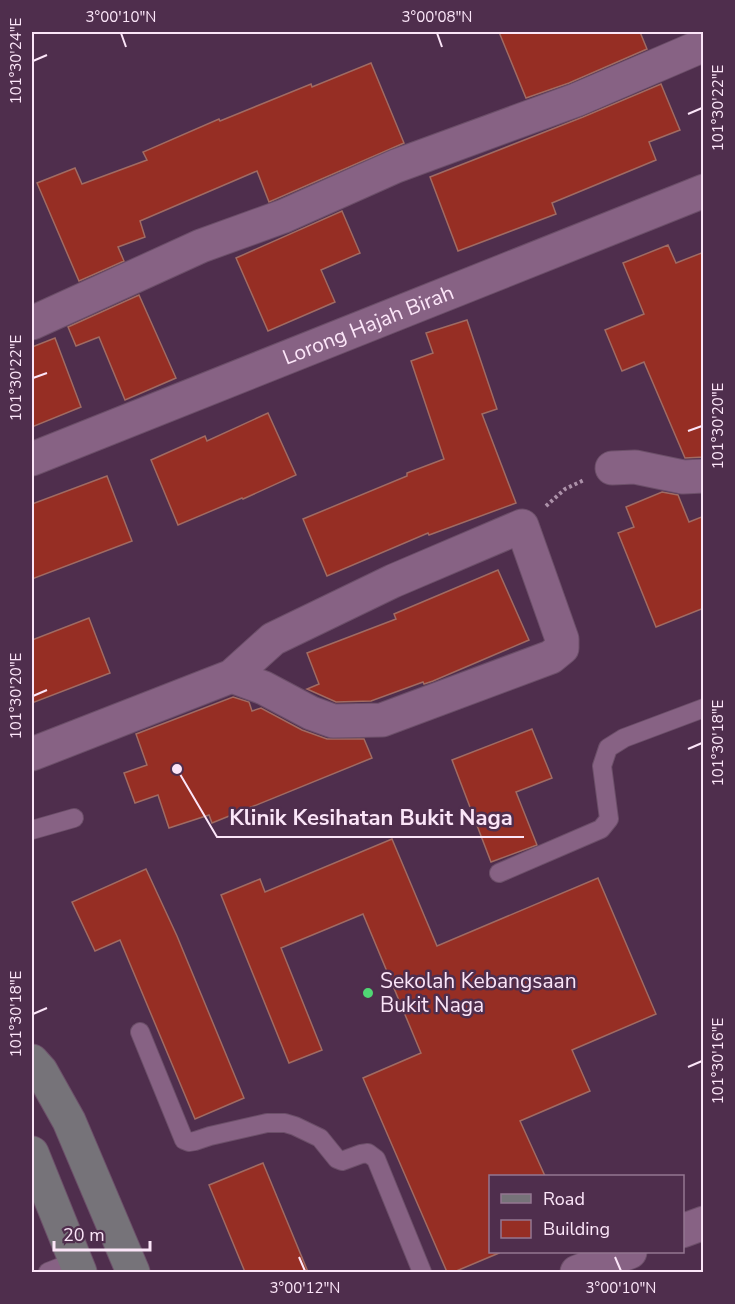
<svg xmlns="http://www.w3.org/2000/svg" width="735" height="1304" font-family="'Nunito Sans',sans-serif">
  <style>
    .building { fill: #962e24; stroke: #a06b63; stroke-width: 1.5 }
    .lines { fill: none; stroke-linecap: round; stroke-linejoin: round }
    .lane-casing { stroke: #6c4f69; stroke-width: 20 }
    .street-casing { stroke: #6c4f69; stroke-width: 35 }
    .secondary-casing { stroke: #6c4f69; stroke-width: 35 }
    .path { stroke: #ac91a9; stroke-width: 4; stroke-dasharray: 3 3; stroke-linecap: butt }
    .lane { stroke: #876284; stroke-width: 18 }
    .street { stroke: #876284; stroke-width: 33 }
    .secondary { stroke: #767379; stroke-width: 33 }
    .ticks { fill: none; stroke: #fbe5f8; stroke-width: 2 }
    .poi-dot { fill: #50d674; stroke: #4f2e4d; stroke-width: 2 }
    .labels { text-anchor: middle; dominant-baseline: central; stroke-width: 5; stroke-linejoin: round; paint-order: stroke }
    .street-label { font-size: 21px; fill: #fbe5f8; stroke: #4f2e4d }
    .poi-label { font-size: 21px; fill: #fbe5f8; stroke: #4f2e4d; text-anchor: start }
    .leader { fill: none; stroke: #fbe5f8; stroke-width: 2 }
    .callout-dot { fill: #fbe5f8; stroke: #4f2e4d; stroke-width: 2 }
    .callout-label { font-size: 22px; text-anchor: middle; font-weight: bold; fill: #fbe5f8; stroke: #4f2e4d; stroke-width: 5; stroke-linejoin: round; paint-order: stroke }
    .neatline { fill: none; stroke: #fbe5f8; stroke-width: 2 }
    .ticks-label { font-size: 15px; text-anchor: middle; fill: #fbe5f8 }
  </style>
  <rect width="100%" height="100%" fill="#4f2e4d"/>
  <g class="building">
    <path d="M 499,32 L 640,32 L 647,49 L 569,83 L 526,98 Z"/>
    <path d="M 371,63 L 404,143 L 269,202 L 257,171 L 140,221 L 145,237 L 118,247 L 124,261 L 79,281 L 37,183 L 75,168 L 82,184 L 147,160 L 143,152 L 219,119 L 220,121 L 311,84 L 312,87 Z"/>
    <path d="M 661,84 L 680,130 L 649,142 L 656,160 L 552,203 L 556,214 L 458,251 L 430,177 L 583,117 Z"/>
    <path d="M 342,211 L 360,253 L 321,270 L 335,302 L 268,331 L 236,258 Z"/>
    <path d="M 668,245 L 676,263 L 704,252 L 704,457 L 685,458 L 644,362 L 622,371 L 605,330 L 644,314 L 623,263 Z"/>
    <path d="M 139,295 L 176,378 L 125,400 L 99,337 L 76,346 L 68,327 Z"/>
    <path d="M 467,320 L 497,409 L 482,414 L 516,503 L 429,535 L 428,533 L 327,576 L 303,519 L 407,476 L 407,473 L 444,459 L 411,361 L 433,353 L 426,333 Z"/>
    <path d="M 55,338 L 81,407 L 32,427 L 32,347 Z"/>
    <path d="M 268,413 L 296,475 L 243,499 L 242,498 L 178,525 L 151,460 L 205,436 L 207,441 Z"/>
    <path d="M 107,476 L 132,541 L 32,579 L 32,504 Z"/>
    <path d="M 662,492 L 678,495 L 689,522 L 704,516 L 704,608 L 656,627 L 618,533 L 634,527 L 626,507 Z"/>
    <path d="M 498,570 L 529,640 L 433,681 L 424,684 L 423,682 L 371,701 L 336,702 L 307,689 L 319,684 L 307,653 L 396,619 L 394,614 Z"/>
    <path d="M 89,618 L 110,673 L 32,703 L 32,640 Z"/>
    <path d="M 233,697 L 249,702 L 252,711 L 261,708 L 302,730 L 327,739 L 364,739 L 372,758 L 212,823 L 209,815 L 169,828 L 158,795 L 135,803 L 124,773 L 147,765 L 136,734 Z"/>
    <path d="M 532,729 L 552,778 L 516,792 L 537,845 L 491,862 L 452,760 Z"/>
    <path d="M 392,839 L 437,946 L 598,878 L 656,1014 L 572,1050 L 590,1091 L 520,1121 L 545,1176 L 490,1176 L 490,1251 L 498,1251 L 499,1253 L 454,1272 L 447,1272 L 363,1078 L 421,1053 L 363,914 L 281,948 L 322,1050 L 289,1063 L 221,895 L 260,879 L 265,892 Z"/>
    <path d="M 146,869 L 177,936 L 244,1098 L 195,1119 L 120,940 L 95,951 L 72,902 Z"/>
    <path d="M 263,1163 L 308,1272 L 245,1272 L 209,1185 Z"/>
  </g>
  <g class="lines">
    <g class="lane-casing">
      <g id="lane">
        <path d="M 32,830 L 74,818"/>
        <path d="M 499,873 L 601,829 L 609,819 L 602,766 L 608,748 L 624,738 L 704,708"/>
        <path d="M 140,1032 L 184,1140 L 189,1142 L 195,1141 L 210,1136 L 267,1123 L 285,1123 L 295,1126 L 320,1138 L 337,1159 L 342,1161 L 361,1154 L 368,1153 L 376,1159 L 422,1272"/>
        <path d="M 48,1272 L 76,1261"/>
      </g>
    </g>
    <g class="street-casing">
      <g id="street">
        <path d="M 32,323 L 201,246 L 284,216 L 396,166 L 576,100 L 704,45"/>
        <path id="s1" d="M 32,459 L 704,191"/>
        <path d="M 612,468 L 635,467 L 683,477 L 704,476"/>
        <path d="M 32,754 L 232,676 L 264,688 L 311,713 L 333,721 L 382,720 L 551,657 L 562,648 L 562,639 L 522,526 L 393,581 L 273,639 L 232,676"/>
        <path d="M 682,1231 L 704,1223"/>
        <path d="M 577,1272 L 630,1252"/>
      </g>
    </g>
    <g class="secondary-casing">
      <g id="secondary">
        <path d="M 32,1061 L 41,1071 L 69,1121 L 133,1272"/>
        <path d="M 32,1153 L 80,1272"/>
      </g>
    </g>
    <path class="path" d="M 546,506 L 565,489 L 584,480"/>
    <use href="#lane" class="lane"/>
    <use href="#street" class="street"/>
    <use href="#secondary" class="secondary"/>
  </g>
  <path class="ticks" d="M 121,33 L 126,47M 437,33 L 442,47M 33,61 L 47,55M 688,114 L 702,108M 33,378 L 47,373M 688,431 L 702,426M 33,696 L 47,690M 688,749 L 702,743M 33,1014 L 47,1008M 688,1067 L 702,1061M 299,1257 L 305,1271M 615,1257 L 621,1271"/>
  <circle class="poi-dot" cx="368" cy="993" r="6"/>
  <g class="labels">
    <g class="street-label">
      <text stroke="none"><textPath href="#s1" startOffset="362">Lorong Hajah Birah</textPath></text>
    </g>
    <g class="poi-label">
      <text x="380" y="981">Sekolah Kebangsaan<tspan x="380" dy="24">Bukit Naga</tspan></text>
    </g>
  </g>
  <path class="leader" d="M177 769L217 837H524"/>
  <circle class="callout-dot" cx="177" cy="769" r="6"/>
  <g class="callout-label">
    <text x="371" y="825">Klinik Kesihatan Bukit Naga</text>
  </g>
  <rect width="735" height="1304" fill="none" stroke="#4f2e4d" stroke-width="66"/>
  <rect x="489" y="1175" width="195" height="78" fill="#4f2e4d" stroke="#947791" stroke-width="1.5"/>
  <rect x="501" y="1194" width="30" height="9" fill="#767379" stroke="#947791" stroke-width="1.5"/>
  <text x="543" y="1205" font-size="18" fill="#fbe5f8">Road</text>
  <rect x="501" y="1220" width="30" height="18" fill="#962e24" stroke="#947791" stroke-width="1.5"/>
  <text x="543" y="1235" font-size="18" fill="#fbe5f8">Building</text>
  <path d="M54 1241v9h96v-9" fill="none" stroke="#fbe5f8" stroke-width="3"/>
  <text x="63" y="1241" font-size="18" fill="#fbe5f8" stroke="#4f2e4d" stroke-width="4.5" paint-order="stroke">20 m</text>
  <rect x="33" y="33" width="669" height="1238" class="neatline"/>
  <g class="ticks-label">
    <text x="121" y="22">3°00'10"N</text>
    <text x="437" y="22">3°00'08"N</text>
    <text transform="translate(16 61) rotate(-90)" y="5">101°30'24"E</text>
    <text transform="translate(718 108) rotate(-90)" y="5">101°30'22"E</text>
    <text transform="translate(16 378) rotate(-90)" y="5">101°30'22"E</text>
    <text transform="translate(718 426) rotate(-90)" y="5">101°30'20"E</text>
    <text transform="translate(16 696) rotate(-90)" y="5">101°30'20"E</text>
    <text transform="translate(718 743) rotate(-90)" y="5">101°30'18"E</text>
    <text transform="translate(16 1014) rotate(-90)" y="5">101°30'18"E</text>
    <text transform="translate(718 1061) rotate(-90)" y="5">101°30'16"E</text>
    <text x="305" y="1293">3°00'12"N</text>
    <text x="621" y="1293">3°00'10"N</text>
  </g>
</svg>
